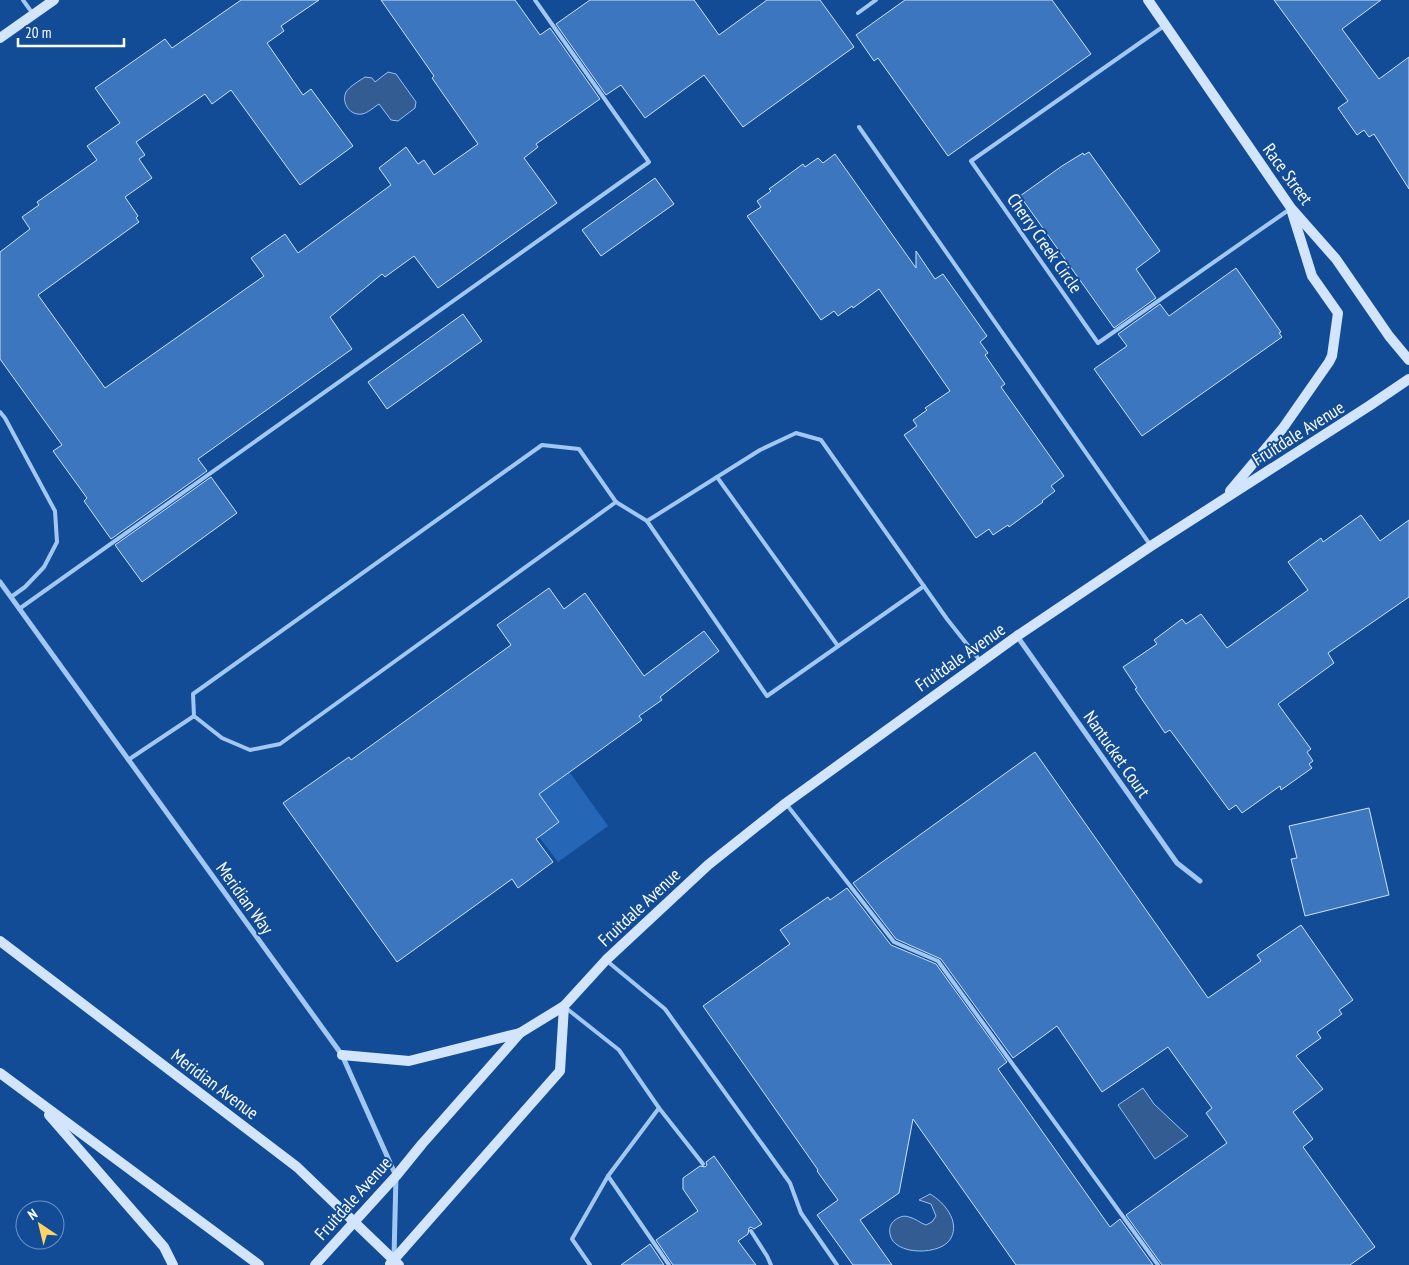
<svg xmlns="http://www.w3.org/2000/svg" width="1409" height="1265" font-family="'PT Sans Narrow',sans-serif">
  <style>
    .green { fill: #2566b6 }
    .water { fill: #335c93; stroke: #95c2f6 }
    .building { fill: #3b76bf; stroke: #cbe2fd }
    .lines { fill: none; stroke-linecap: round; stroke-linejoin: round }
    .lane { stroke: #a3c7f3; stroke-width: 4 }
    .street { stroke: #a3c7f3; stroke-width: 5 }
    .secondary { stroke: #d3e5fd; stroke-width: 10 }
    .labels { text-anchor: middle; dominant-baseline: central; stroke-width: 4; stroke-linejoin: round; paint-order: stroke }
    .street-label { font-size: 18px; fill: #fff; stroke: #124c97 }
  </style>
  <rect width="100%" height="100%" fill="#124c97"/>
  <path class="green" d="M 568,770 L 608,826 L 558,862 L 539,837 L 559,822 L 537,792 Z"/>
  <g class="water">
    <path d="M 388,72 L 396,74 L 416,102 L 415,108 L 398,121 L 391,120 L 379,104 C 374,107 368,113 362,114 C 350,116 341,103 346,92 C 350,86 359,81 365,77 L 372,78 L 375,82 Z"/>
    <path d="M 1143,1088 L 1154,1104 L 1188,1136 L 1155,1159 L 1118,1105 Z"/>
    <path d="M 930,1194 C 944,1202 960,1221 951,1238 C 942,1256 893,1256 890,1234 C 889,1229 890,1224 895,1220 C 899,1217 904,1215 909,1217 C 915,1218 920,1223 926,1225 L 932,1222 L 936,1216 L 931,1204 L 919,1200 Z"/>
  </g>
  <g class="building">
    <path d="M 241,0 L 319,0 L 281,26 L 284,31 L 267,43 L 303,95 L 311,89 L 353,146 L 300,185 L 231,90 L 212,104 L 205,94 L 136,142 L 145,155 L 139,159 L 152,178 L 125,197 L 138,216 L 136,218 L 139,222 L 38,295 L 105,388 L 264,276 L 251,258 L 285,234 L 298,253 L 391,185 L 379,168 L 406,147 L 418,164 L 424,160 L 434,175 L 478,144 L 432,78 L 434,76 L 381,0 L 515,0 L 540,35 L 550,28 L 600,99 L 536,144 L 538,147 L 524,158 L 557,203 L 438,288 L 414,256 L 385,277 L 382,274 L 330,317 L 352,349 L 198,459 L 207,471 L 111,539 L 84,501 L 87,498 L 53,451 L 62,445 L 0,359 L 0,252 L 30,229 L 22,217 L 39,205 L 37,202 L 97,160 L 87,146 L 120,123 L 95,88 L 165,39 L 172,48 Z"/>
    <path d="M 590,0 L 694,0 L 719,35 L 767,0 L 820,0 L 854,47 L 743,127 L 704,75 L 645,118 L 621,85 L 606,95 L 556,24 Z"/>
    <path d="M 905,0 L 1052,0 L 1091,54 L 948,156 L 878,58 L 874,61 L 856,35 Z"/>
    <path d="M 1274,0 L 1381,0 L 1342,29 L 1379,79 L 1409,57 L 1409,189 L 1374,134 L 1369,137 L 1364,130 L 1357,135 L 1338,108 L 1348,101 Z"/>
    <path d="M 1089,152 L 1160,251 L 1136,269 L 1156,298 L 1114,328 L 1020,196 L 1062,166 L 1083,153 L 1084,155 Z"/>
    <path d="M 835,154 L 916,268 L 916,251 L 935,279 L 943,274 L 987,336 L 980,342 L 988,353 L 985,355 L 1005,384 L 1001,387 L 1064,476 L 1051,486 L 1055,491 L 1042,501 L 1043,502 L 1009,527 L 1008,525 L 993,535 L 989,529 L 976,538 L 904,435 L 917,426 L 913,420 L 927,410 L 925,408 L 950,391 L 879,289 L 853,308 L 852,306 L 838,316 L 834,311 L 821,320 L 747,216 L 761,207 L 757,201 L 771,191 L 769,189 L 803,164 L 805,167 L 818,158 L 823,163 Z"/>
    <path d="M 655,178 L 674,204 L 601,256 L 582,230 Z"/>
    <path d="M 1236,268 L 1281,332 L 1279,333 L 1282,337 L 1142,436 L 1094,369 L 1127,346 L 1118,334 L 1160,304 L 1169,316 Z"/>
    <path d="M 463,314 L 482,341 L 387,409 L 368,382 Z"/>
    <path d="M 211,477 L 237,513 L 142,582 L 115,545 Z"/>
    <path d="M 1361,515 L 1380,541 L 1409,520 L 1409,597 L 1328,653 L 1334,663 L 1278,704 L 1311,749 L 1307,752 L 1313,761 L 1309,764 L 1312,768 L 1281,790 L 1280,786 L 1242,813 L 1236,805 L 1229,810 L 1170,730 L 1165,733 L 1135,689 L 1137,688 L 1123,667 L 1157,644 L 1154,640 L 1182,619 L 1186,624 L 1201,614 L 1227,648 L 1308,590 L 1288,562 L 1321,538 L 1323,542 Z"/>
    <path d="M 549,588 L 564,609 L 585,593 L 644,676 L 704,631 L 719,651 L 660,697 L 662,700 L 639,716 L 642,720 L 539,794 L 559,822 L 536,839 L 553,862 L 518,888 L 512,879 L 397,962 L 283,803 L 349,757 L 351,760 L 511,645 L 497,625 Z"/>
    <path d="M 1035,752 L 1208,998 L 1261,961 L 1257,955 L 1301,925 L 1353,1000 L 1339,1010 L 1342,1014 L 1317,1032 L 1321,1038 L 1296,1056 L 1323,1089 L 1293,1112 L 1313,1139 L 1303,1147 L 1375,1247 L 1350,1265 L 1162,1265 L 1126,1215 L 1227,1143 L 1206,1113 L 1212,1108 L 1168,1047 L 1102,1092 L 1057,1026 L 1013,1058 L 941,959 L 896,939 L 853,883 Z"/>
    <path d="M 1369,808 L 1389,895 L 1305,916 L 1291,859 L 1297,858 L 1289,826 Z"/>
    <path d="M 847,888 L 891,945 L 936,964 L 1007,1062 L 998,1069 L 1110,1227 L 1120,1219 L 1153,1265 L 1016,1265 L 913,1119 L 899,1193 L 860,1220 L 892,1265 L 853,1265 L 817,1215 L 838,1200 L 817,1171 L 818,1170 L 703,1006 L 790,944 L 780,930 L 828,897 L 830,900 Z"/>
    <path d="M 714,1156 L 762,1224 L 754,1229 L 751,1227 L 749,1228 L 748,1234 L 738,1241 L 756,1265 L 673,1265 L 656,1240 L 698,1211 L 683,1189 L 683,1178 L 700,1166 L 705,1167 L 707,1165 L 706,1162 Z"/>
    <path d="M 650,1244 L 664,1265 L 621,1265 Z"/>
  </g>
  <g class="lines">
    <g class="lane">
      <path d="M 23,0 L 33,14"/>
      <path d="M 858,13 L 876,0"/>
      <path d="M 1164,26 L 971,161 L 1098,343 L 1290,209"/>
      <path d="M 859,127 L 1151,546"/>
      <path d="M 0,412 L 5,418 L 55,511 L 57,542 L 44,567 L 25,587 L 11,597"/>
      <path d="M 542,445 L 579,449 L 616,502 L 280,744 L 250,750 L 222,738 L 194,716 L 193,694 Z"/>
      <path d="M 717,477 L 838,646"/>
      <path d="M 616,502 L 647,521 L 760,450 L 796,433 L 821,440 L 947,619 L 981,662"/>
      <path d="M 647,521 L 767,696 L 924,586"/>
      <path d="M 19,609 L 649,162 L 535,0"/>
      <path d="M 128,760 L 194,716"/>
      <path d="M 787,805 L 894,942 L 938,961 L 1158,1265"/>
      <path d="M 607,961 L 665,1009 L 790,1183 L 801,1213 L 837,1265"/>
      <path d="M 566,1008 L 619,1050 L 659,1108 L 703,1164"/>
      <path d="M 608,1176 L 669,1265"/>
      <path d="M 751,1231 L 767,1256 L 771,1265"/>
      <path d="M 590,1265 L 572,1239 L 608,1176 L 659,1108"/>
    </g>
    <g class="street">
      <path d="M 0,582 L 342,1055 L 396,1176 L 394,1257"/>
      <path d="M 1017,636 L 1177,863 L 1200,881"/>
    </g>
    <g class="secondary">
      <path d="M 1148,0 L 1291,208 L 1336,259 L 1389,336 L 1409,360"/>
      <path d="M 0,38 L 54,0"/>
      <path d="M 1230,491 L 1283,428 L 1329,362 L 1332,356 L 1338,313 L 1312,276 L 1292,212"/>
      <path d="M 0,941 L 297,1167 L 399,1265"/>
      <path d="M 342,1055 L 409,1061 L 520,1033"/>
      <path d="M 0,1073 L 259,1265"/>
      <path d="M 49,1115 L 164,1247 L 173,1265"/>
      <path d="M 390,1264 L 560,1071 L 564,1006"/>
      <path d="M 315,1265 L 396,1176 L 422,1144 L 520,1033 L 564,1006 L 606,960 L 708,865 L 786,803 L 1017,636 L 1151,546 L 1369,406 L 1409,379"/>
    </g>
  </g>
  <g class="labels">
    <g class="street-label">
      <text transform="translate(1288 174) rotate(54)">Race Street</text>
      <text transform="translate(1045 243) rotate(55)">Cherry Creek Circle</text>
      <text transform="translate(1298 433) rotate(-32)">Fruitdale Avenue</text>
      <text transform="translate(960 657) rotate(-35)">Fruitdale Avenue</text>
      <text transform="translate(1117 754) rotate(55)">Nantucket Court</text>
      <text transform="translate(245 898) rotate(54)">Meridian Way</text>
      <text transform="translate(639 907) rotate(-43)">Fruitdale Avenue</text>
      <text transform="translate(215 1084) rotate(37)">Meridian Avenue</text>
      <text transform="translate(353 1198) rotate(-48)">Fruitdale Avenue</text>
    </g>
  </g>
  <g transform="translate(40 1225) rotate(325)"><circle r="24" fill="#124c97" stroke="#7194c1"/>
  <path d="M0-4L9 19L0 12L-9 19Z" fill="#ffd365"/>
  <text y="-8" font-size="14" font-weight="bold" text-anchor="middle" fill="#ffffff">N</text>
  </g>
  <path d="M18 38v8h106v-8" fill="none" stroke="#ffffff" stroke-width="2.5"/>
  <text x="25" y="38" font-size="15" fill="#ffffff" stroke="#124c97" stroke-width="4" paint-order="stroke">20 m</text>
</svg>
